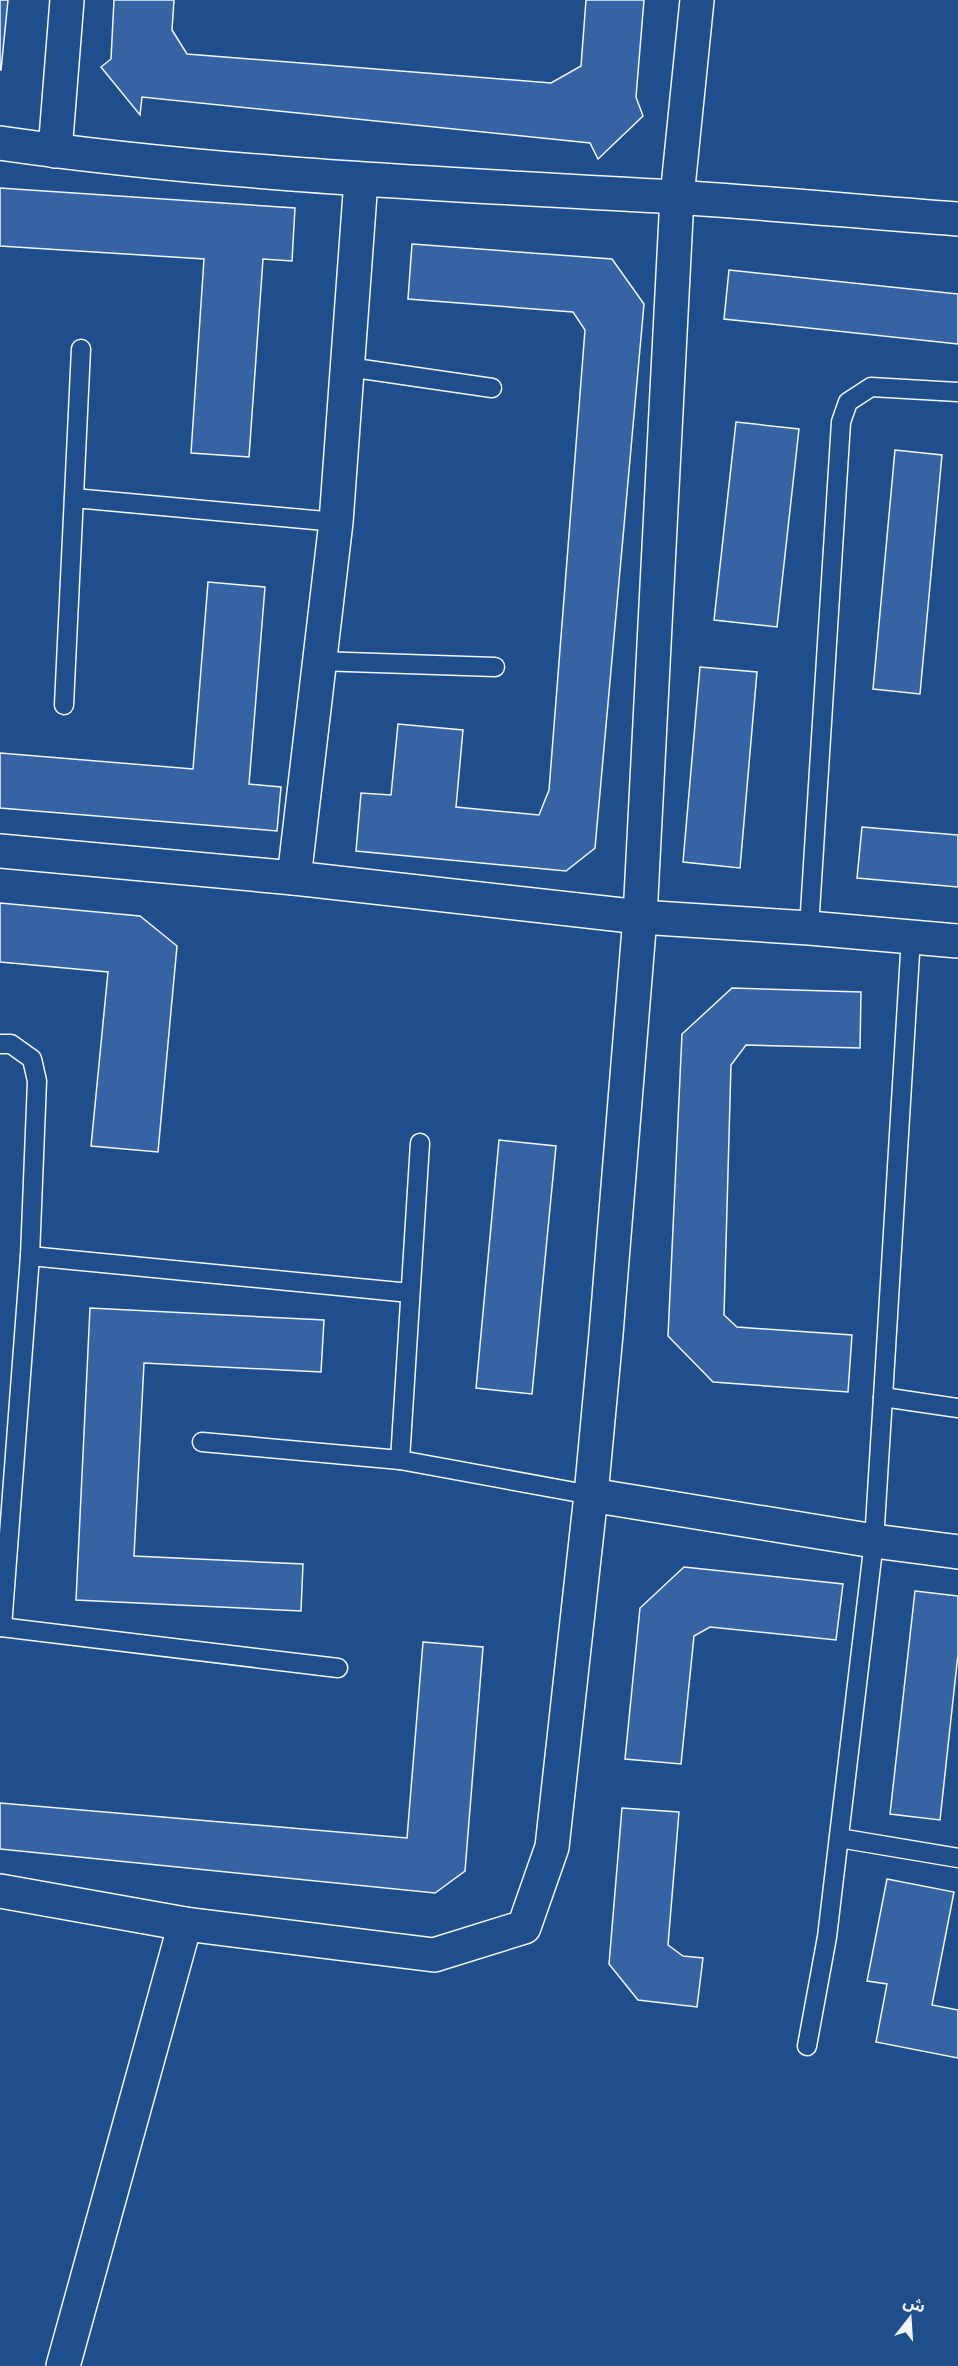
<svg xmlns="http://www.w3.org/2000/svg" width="958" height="2366" font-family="'Source Sans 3','Noto Sans Arabic',sans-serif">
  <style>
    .building { fill: #3563a3; stroke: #f2f6ff; stroke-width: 1.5 }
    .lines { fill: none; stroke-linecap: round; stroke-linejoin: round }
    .service-casing { stroke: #f2f6ff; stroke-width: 21 }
    .minor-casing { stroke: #f2f6ff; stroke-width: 36 }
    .service { stroke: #1f4e8c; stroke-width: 18 }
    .minor { stroke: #1f4e8c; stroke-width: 33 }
  </style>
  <rect width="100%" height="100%" fill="#1f4e8c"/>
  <g class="building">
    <path d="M 0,0 L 8,0 L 1,70 L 0,70 Z"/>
    <path d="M 114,0 L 174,0 L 172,30 L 187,54 L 551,83 L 581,66 L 586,0 L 644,0 L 636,97 L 643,116 L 598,159 L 590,143 L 142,97 L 140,115 L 101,67 L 111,59 Z"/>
    <path d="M 0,188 L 295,208 L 292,261 L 263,259 L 249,457 L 191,453 L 204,259 L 0,246 Z"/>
    <path d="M 412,244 L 612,259 L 644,304 L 595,848 L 566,871 L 356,851 L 361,793 L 391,795 L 398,724 L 463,730 L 456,807 L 539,815 L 549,790 L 585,330 L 573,312 L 408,299 Z"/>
    <path d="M 729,270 L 958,294 L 958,344 L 724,319 Z"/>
    <path d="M 736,422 L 799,429 L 777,627 L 714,620 Z"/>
    <path d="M 895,450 L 942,455 L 920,694 L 873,689 Z"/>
    <path d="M 208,582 L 265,587 L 249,784 L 281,787 L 277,831 L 0,808 L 0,753 L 193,769 Z"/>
    <path d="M 700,667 L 757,672 L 740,868 L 683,862 Z"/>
    <path d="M 862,827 L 958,835 L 958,887 L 857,878 Z"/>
    <path d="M 0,903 L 140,916 L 177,946 L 158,1152 L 91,1146 L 108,972 L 0,962 Z"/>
    <path d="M 732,988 L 861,992 L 860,1048 L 746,1045 L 731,1065 L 724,1315 L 737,1327 L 852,1335 L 848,1392 L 713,1382 L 668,1336 L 682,1034 Z"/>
    <path d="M 499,1140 L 556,1146 L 532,1394 L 476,1388 Z"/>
    <path d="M 90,1308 L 324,1320 L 321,1372 L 144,1363 L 134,1556 L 303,1564 L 301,1611 L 76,1600 Z"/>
    <path d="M 684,1567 L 843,1584 L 836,1640 L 710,1627 L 694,1636 L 681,1764 L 625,1759 L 640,1608 Z"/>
    <path d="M 915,1591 L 958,1596 L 958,1654 L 940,1820 L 890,1814 Z"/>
    <path d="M 423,1642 L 483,1647 L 465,1871 L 435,1893 L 0,1849 L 0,1803 L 407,1838 Z"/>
    <path d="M 622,1808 L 679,1812 L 668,1945 L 683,1956 L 703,1958 L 697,2007 L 638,2000 L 609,1964 Z"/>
    <path d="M 887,1879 L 954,1892 L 932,2005 L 958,2010 L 958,2058 L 876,2042 L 887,1984 L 867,1981 Z"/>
  </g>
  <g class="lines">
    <g class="service-casing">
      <g id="service">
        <path d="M 348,367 L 492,388"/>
        <path d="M 74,498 L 336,522"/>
        <path d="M 318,661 L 495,667"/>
        <path d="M 64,705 L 81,349"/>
        <path d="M 809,928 L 841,422 L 848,402 L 871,387 L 958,392"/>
        <path d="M 0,1044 L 11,1044 L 32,1059 L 37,1081 L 30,1256 L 2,1627"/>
        <path d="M 30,1256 L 410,1293"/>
        <path d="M 883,1397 L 911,937"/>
        <path d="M 202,1442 L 400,1460 L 591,1495"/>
        <path d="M 400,1460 L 420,1143"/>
        <path d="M 0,1627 L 338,1668"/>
        <path d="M 839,1838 L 958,1858"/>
        <path d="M 807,2046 L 827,1937 L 874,1541 L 883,1397 L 958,1408"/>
      </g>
    </g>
    <g class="minor-casing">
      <g id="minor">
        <path d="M 0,143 C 223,175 449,184 674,197 C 769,203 863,212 958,219"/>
        <path d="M 55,151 L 67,0"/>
        <path d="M 0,851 L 294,878 L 640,917 L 809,928 L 958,941"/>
        <path d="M 294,878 L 336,522 L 361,180"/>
        <path d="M 591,1495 L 874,1541 L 958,1552"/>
        <path d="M 0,1891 L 185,1924 L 434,1955 L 524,1927 L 552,1847 L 591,1495 L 606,1334 L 640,917 L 677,197 L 697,0"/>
        <path d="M 63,2366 L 185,1924"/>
      </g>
    </g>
    <use href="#service" class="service"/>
    <use href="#minor" class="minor"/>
  </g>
  <g transform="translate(910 2318) rotate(17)" stroke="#1f4e8c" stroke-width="4.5" paint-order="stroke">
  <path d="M0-4.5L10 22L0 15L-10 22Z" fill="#f2f6ff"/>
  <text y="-9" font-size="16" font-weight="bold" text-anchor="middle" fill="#f2f6ff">ش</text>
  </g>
</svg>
